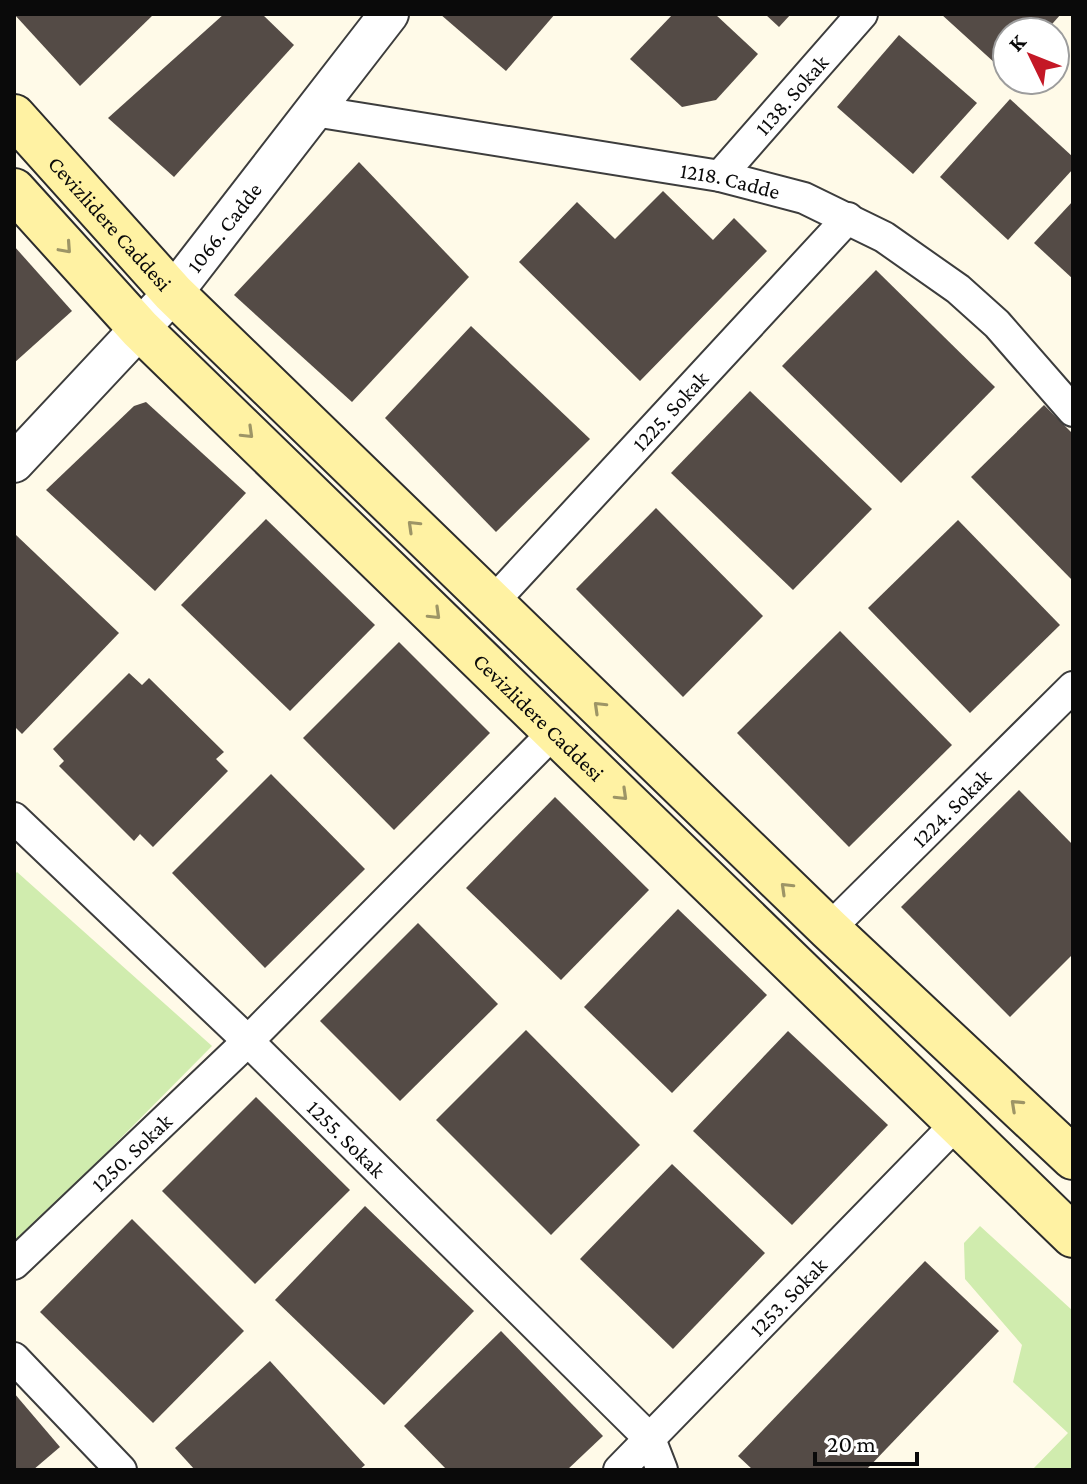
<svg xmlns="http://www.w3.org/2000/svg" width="1087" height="1484" font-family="'Crimson Pro',serif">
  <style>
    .green { fill: #d0ecae }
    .building { fill: #544b46 }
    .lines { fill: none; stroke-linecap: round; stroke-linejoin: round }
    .minor-casing { stroke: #3d3d3d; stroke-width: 34 }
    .tertiary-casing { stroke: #3d3d3d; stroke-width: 42 }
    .secondary-casing { stroke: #2c2c2c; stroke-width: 46 }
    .minor { stroke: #fff; stroke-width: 30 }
    .tertiary { stroke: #fff; stroke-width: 38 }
    .secondary { stroke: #fff2a3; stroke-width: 42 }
    .oneway { stroke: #9d9566 }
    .labels { text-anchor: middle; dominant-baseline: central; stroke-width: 8; stroke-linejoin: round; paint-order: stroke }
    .street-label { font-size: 22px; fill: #0a0a0a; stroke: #fff }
  </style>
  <rect width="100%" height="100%" fill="#fffae8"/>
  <g class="green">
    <path d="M 17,872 L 212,1046 L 14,1246 L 14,875 Z"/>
    <path d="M 980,1226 L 1073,1311 L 1073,1470 L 1032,1470 L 1068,1433 L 1013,1382 L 1022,1345 L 965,1279 L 964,1243 Z"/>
  </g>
  <g class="building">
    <path d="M 14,14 L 154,14 L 80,86 Z"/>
    <path d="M 224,14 L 262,14 L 294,45 L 174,177 L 108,118 Z"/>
    <path d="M 440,14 L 555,14 L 506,71 Z"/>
    <path d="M 673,14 L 715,14 L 758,54 L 716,100 L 682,107 L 630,59 Z"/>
    <path d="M 765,14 L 791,14 L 779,27 Z"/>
    <path d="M 941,14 L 1061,14 L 1045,32 L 1007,32 L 1007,74 Z"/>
    <path d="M 899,35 L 977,103 L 913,174 L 837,107 Z"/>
    <path d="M 1010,99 L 1073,157 L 1073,169 L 1008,240 L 940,177 Z"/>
    <path d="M 359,162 L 469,277 L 352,402 L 234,295 Z"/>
    <path d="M 663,191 L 713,240 L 734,218 L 767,251 L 640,381 L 519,262 L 577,202 L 615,239 Z"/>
    <path d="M 1073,201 L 1073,279 L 1034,243 Z"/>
    <path d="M 14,246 L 72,311 L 14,363 Z"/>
    <path d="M 876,270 L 995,387 L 901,483 L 782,366 Z"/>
    <path d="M 471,326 L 590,439 L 496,532 L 385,418 Z"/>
    <path d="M 750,391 L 872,509 L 793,590 L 671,473 Z"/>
    <path d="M 146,402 L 246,493 L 155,591 L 46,490 L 134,406 Z"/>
    <path d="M 1044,405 L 1073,434 L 1073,581 L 971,477 Z"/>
    <path d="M 656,508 L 763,616 L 683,697 L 576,589 Z"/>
    <path d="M 266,519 L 375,625 L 290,711 L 181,605 Z"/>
    <path d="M 958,520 L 1060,625 L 970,713 L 868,608 Z"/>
    <path d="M 16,535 L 119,633 L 22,734 L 14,726 Z"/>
    <path d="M 840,631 L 952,745 L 849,847 L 737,733 Z"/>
    <path d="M 399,642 L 490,733 L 394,830 L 303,738 Z"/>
    <path d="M 129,673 L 142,685 L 149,678 L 224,752 L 216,759 L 228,771 L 153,847 L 140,834 L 134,841 L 59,766 L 64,761 L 53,749 Z"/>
    <path d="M 271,774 L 365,869 L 265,968 L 172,873 Z"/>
    <path d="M 1019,790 L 1073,845 L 1073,954 L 1010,1017 L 901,907 Z"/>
    <path d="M 555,797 L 649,890 L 561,980 L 466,888 Z"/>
    <path d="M 678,909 L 767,995 L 672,1093 L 584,1007 Z"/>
    <path d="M 418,923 L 498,1004 L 400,1101 L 320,1021 Z"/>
    <path d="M 526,1030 L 640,1145 L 551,1235 L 436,1120 Z"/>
    <path d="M 788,1031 L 888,1125 L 792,1225 L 693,1131 Z"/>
    <path d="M 256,1097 L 350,1190 L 255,1284 L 162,1191 Z"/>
    <path d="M 672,1164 L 765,1253 L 673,1349 L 580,1259 Z"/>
    <path d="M 365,1206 L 474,1311 L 384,1405 L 275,1300 Z"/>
    <path d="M 132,1219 L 244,1331 L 153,1423 L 40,1312 Z"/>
    <path d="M 925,1261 L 999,1331 L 866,1470 L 753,1470 L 738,1456 Z"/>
    <path d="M 501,1331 L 603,1436 L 567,1470 L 447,1470 L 404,1426 Z"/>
    <path d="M 270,1361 L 365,1465 L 359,1470 L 195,1470 L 175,1448 Z"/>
    <path d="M 14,1393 L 60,1447 L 33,1470 L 14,1470 Z"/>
  </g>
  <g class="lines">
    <g class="minor-casing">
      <g id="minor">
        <path id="s1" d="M 314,111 L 720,176 L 804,198 L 884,237 L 958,289 L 997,324 L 1073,411"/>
        <path id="s2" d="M 720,176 L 862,14"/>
        <path id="s3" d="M 492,603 L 848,218"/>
        <path id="s4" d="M 14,818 L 248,1041 L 650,1439 L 662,1470"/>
        <path id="s5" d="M 829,929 L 1073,687"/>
        <path id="s6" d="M 14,1264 L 248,1041 L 556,730"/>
        <path d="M 14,1358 L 121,1470"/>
        <path id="s7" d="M 619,1470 L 957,1123"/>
      </g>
    </g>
    <g class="tertiary-casing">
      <g id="tertiary">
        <path id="s8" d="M 14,463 L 173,293 L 389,14"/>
      </g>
    </g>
    <g class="secondary-casing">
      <g id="secondary">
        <path id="s9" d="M 14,116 L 173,293 L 829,929 L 1073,1158"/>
        <path id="s10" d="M 14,190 L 140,329 L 1073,1236"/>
      </g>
    </g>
    <use href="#minor" class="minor"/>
    <use href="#tertiary" class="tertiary"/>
    <use href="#secondary" class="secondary"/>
  </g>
  <defs><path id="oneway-chevron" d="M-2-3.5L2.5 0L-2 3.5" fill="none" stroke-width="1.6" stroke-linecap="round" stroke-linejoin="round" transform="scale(2)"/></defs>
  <g class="oneway">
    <use href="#oneway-chevron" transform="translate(66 248) rotate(48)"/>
    <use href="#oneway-chevron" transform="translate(248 433) rotate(44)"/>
    <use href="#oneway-chevron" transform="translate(413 526) rotate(-136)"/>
    <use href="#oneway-chevron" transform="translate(435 614) rotate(44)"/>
    <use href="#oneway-chevron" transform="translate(599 707) rotate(-136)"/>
    <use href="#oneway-chevron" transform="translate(622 795) rotate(44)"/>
    <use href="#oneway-chevron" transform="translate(786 888) rotate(-136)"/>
    <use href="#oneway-chevron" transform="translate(1016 1105) rotate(-137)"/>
  </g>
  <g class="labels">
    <g class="street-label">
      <text stroke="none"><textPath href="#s2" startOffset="108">1138. Sokak</textPath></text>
      <text stroke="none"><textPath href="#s1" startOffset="422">1218. Cadde</textPath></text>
      <text stroke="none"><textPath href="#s9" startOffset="144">Cevizlidere Caddesi</textPath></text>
      <text stroke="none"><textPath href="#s8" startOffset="316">1066. Cadde</textPath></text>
      <text stroke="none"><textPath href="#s3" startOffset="262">1225. Sokak</textPath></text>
      <text stroke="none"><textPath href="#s10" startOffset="744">Cevizlidere Caddesi</textPath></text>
      <text stroke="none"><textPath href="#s5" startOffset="172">1224. Sokak</textPath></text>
      <text stroke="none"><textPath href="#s4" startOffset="462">1255. Sokak</textPath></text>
      <text stroke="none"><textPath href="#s6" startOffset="162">1250. Sokak</textPath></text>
      <text stroke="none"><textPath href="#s7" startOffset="242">1253. Sokak</textPath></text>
    </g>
  </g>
  <rect width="1087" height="1484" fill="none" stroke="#0a0a0a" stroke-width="32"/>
  <g transform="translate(1031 56) rotate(313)"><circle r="38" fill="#ffffff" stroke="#9d9d9d" stroke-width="2"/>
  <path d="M0-6L14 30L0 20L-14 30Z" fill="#c41826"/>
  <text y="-12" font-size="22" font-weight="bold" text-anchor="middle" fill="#0a0a0a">K</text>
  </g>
  <path d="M815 1452v12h102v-12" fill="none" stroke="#0a0a0a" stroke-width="4"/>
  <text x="827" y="1452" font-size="24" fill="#0a0a0a" stroke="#ffffff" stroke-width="6" paint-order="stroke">20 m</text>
</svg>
